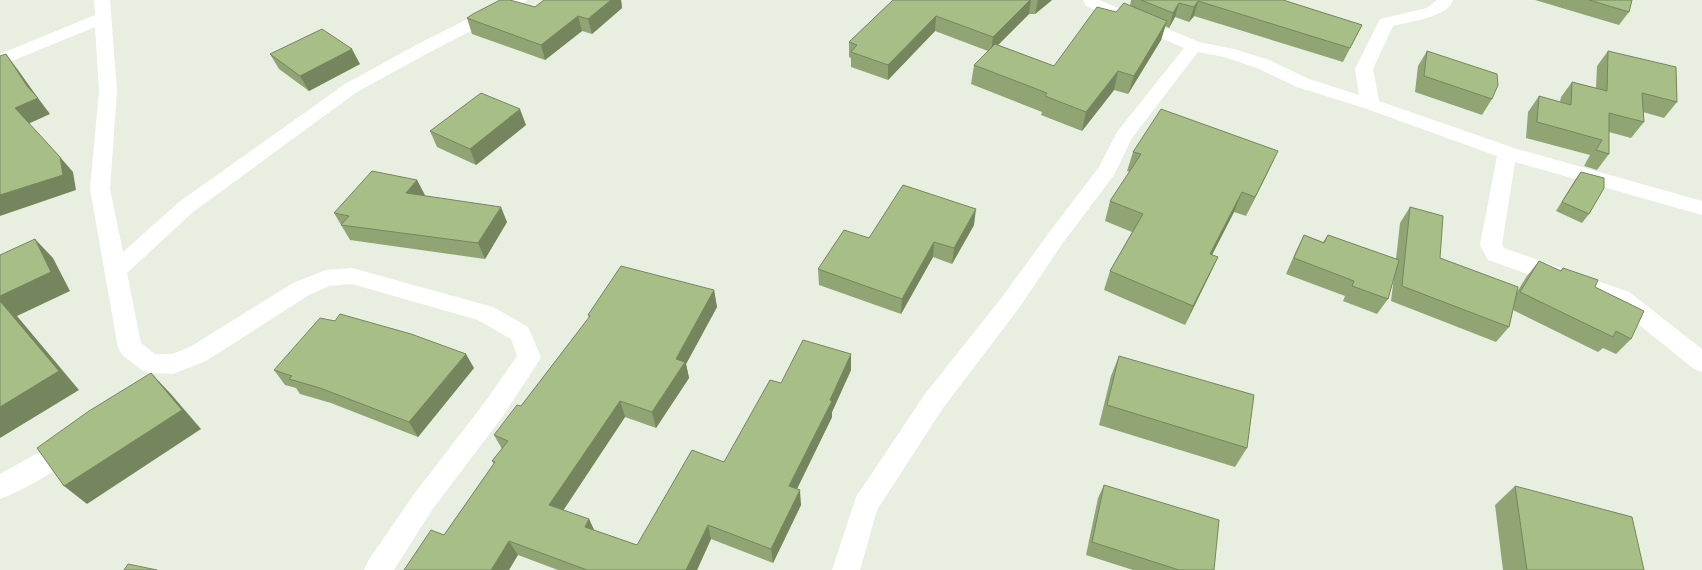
<svg xmlns="http://www.w3.org/2000/svg" width="1702" height="570" font-family="'Titillium Web',sans-serif">
  <style>
    .lines { fill: none; stroke-linecap: round; stroke-linejoin: round }
    .street { fill: #fff; fill-rule: evenodd }
    .wall { fill: #90a474 }
    .shaded-wall { fill: #75865e }
    .building { fill: #a7bf87; stroke: #75865e }
  </style>
  <rect width="100%" height="100%" fill="#e8efe0"/>
  <g class="lines">
    <g class="street">
      <path d="M 94,0 L 110,0 L 117,91 L 110,189 L 123,252 L 179,202 L 345,84 L 418,44 L 506,0 L 527,0 L 525,3 L 430,52 L 357,92 L 193,212 L 127,273 L 141,343 L 155,354 L 172,354 L 190,347 L 293,283 L 326,270 L 352,268 L 493,307 L 528,327 L 541,357 L 537,364 L 503,416 L 432,510 L 394,570 L 364,570 L 368,561 L 414,494 L 485,402 L 517,356 L 511,339 L 478,320 L 352,284 L 329,286 L 309,295 L 206,361 L 173,374 L 150,373 L 142,370 L 122,355 L 118,348 L 90,189 L 99,91 L 95,27 L 0,66 L 0,54 L 95,15 Z"/>
      <path d="M 1083,0 L 1099,0 L 1199,42 L 1234,49 L 1269,60 L 1309,79 L 1359,95 L 1355,69 L 1380,19 L 1427,8 L 1437,0 L 1453,0 C 1449,17 1408,22 1393,26 L 1373,69 L 1379,101 L 1514,148 L 1702,201 L 1702,215 L 1515,162 L 1502,245 L 1504,248 L 1629,292 L 1702,349 L 1702,372 L 1694,369 L 1613,304 L 1488,260 L 1480,245 L 1497,156 L 1364,108 L 1297,87 L 1257,68 L 1224,57 L 1198,52 L 1132,138 L 1114,175 L 1062,244 L 1019,308 L 943,408 L 877,510 L 860,570 L 832,570 L 856,497 L 925,394 L 1003,296 L 1048,234 L 1099,167 L 1117,132 L 1184,48 L 1086,6 Z"/>
      <path d="M 70,432 L 79,435 L 83,443 C 73,464 22,491 0,499 L 0,474 L 38,453 L 61,435 Z"/>
    </g>
  </g>
  <g class="wall">
    <path d="M 544,0 L 621,0 L 622,8 L 592,34 L 582,31 L 545,60 L 472,34 L 467,18 L 535,7 Z"/>
    <path d="M 893,0 L 1052,0 L 1035,14 L 1029,14 L 998,45 L 1054,66 L 1116,12 L 1130,6 L 1131,0 L 1283,0 L 1362,25 L 1343,62 L 1194,16 L 1189,22 L 1175,17 L 1169,28 L 1165,26 L 1161,40 L 1128,94 L 1114,90 L 1082,131 L 1041,115 L 1042,112 L 971,84 L 974,65 L 988,51 L 935,31 L 888,80 L 851,67 L 851,58 L 849,57 L 849,42 Z"/>
    <path d="M 1535,0 L 1632,0 L 1629,12 L 1619,25 Z"/>
    <path d="M 1427,51 L 1492,99 L 1482,115 L 1415,92 L 1418,66 Z"/>
    <path d="M 1608,51 L 1677,102 L 1664,118 L 1643,112 L 1644,122 L 1631,138 L 1609,132 L 1609,154 L 1597,170 L 1584,166 L 1590,155 L 1526,138 L 1528,112 L 1539,96 L 1560,102 L 1561,97 L 1572,82 L 1596,88 L 1597,66 Z"/>
    <path d="M 270,54 L 360,64 L 309,91 L 279,69 Z"/>
    <path d="M 526,125 L 476,165 L 437,147 L 430,131 Z"/>
    <path d="M 1133,152 L 1269,170 L 1246,216 L 1234,212 L 1212,255 L 1218,257 L 1209,276 L 1185,325 L 1104,290 L 1110,271 L 1132,232 L 1105,221 L 1110,201 L 1130,172 L 1127,171 Z"/>
    <path d="M 1581,172 L 1589,214 L 1582,223 L 1556,211 L 1575,180 Z"/>
    <path d="M 417,180 L 424,196 L 507,222 L 485,259 L 350,240 L 334,213 Z"/>
    <path d="M 1410,207 L 1440,258 L 1517,292 L 1527,276 L 1539,261 L 1560,271 L 1563,268 L 1595,287 L 1631,339 L 1616,354 L 1603,348 L 1598,352 L 1513,310 L 1509,327 L 1496,342 L 1391,301 L 1394,277 L 1388,299 L 1377,314 L 1343,301 L 1345,296 L 1286,274 L 1296,251 L 1304,235 L 1323,242 L 1328,235 L 1396,259 L 1400,223 Z"/>
    <path d="M 974,225 L 952,264 L 933,257 L 901,314 L 819,285 L 818,269 L 869,238 Z"/>
    <path d="M 714,290 L 717,307 L 686,364 L 689,378 L 656,428 L 625,417 L 563,510 L 589,519 L 594,530 L 637,545 L 724,462 L 781,383 L 851,370 L 832,412 L 832,417 L 797,489 L 801,505 L 773,563 L 711,539 L 697,570 L 558,570 L 518,555 L 444,535 L 494,464 L 492,461 L 502,449 L 494,435 L 521,406 L 589,318 L 588,315 Z"/>
    <path d="M 1119,356 L 1247,448 L 1235,467 L 1099,425 L 1111,376 Z"/>
    <path d="M 474,368 L 418,437 L 331,403 L 300,394 L 296,388 L 285,385 L 274,370 Z"/>
    <path d="M 1104,485 L 1214,570 L 1133,570 L 1086,555 L 1098,498 Z"/>
    <path d="M 1515,486 L 1644,570 L 1503,570 L 1495,505 Z"/>
  </g>
  <g class="shaded-wall">
    <path d="M 611,0 L 621,0 L 622,8 L 592,34 L 588,19 Z"/>
    <path d="M 1030,0 L 1031,0 L 1029,14 L 991,52 L 993,37 Z"/>
    <path d="M 1038,0 L 1052,0 L 1035,14 Z"/>
    <path d="M 1198,1 L 1194,16 L 1189,22 L 1194,7 Z"/>
    <path d="M 1179,3 L 1175,17 L 1169,28 L 1173,13 Z"/>
    <path d="M 578,16 L 582,31 L 545,60 L 541,45 Z"/>
    <path d="M 936,16 L 935,31 L 888,80 L 888,65 Z"/>
    <path d="M 1167,21 L 1161,40 L 1128,94 L 1134,76 Z"/>
    <path d="M 352,49 L 360,64 L 309,91 L 300,76 Z"/>
    <path d="M 6,54 L 18,70 L 38,98 L 50,114 L 28,124 L 15,108 L 27,86 Z"/>
    <path d="M 1118,71 L 1114,90 L 1082,131 L 1086,112 Z"/>
    <path d="M 520,109 L 526,125 L 476,165 L 470,149 Z"/>
    <path d="M 1278,151 L 1269,170 L 1246,216 L 1255,197 Z"/>
    <path d="M 60,157 L 73,172 L 76,190 L 0,216 L 0,195 Z"/>
    <path d="M 417,180 L 425,195 L 414,209 L 406,193 Z"/>
    <path d="M 1242,192 L 1234,212 L 1202,274 L 1210,254 Z"/>
    <path d="M 501,207 L 507,222 L 485,259 L 478,243 Z"/>
    <path d="M 976,209 L 974,225 L 952,264 L 954,248 Z"/>
    <path d="M 35,239 L 53,258 L 70,291 L 17,316 L 79,390 L 0,438 L 0,296 Z"/>
    <path d="M 934,242 L 933,257 L 901,314 L 902,299 Z"/>
    <path d="M 1218,257 L 1209,276 L 1185,325 L 1193,306 Z"/>
    <path d="M 714,290 L 717,307 L 686,364 L 689,378 L 656,428 L 652,412 L 676,359 Z"/>
    <path d="M 466,354 L 474,368 L 418,437 L 409,422 Z"/>
    <path d="M 851,354 L 851,370 L 832,412 L 832,417 L 791,501 L 789,486 Z"/>
    <path d="M 151,373 L 170,393 L 201,429 L 87,504 L 64,486 Z"/>
    <path d="M 620,401 L 625,417 L 557,520 L 549,505 Z"/>
    <path d="M 800,490 L 801,505 L 773,563 L 771,549 Z"/>
    <path d="M 589,519 L 596,534 L 585,527 Z"/>
    <path d="M 708,525 L 711,539 L 697,570 L 686,570 Z"/>
    <path d="M 509,541 L 518,555 L 509,570 L 491,570 Z"/>
  </g>
  <g class="building">
    <path d="M 500,0 L 510,0 L 535,7 L 544,0 L 611,0 L 588,19 L 578,16 L 541,45 L 467,18 L 473,14 Z"/>
    <path d="M 893,0 L 1030,0 L 993,37 L 936,16 L 888,65 L 851,52 L 857,45 L 849,42 Z"/>
    <path d="M 1141,0 L 1283,0 L 1362,25 L 1350,48 L 1198,1 L 1194,7 L 1179,3 L 1173,13 Z"/>
    <path d="M 1589,0 L 1632,0 L 1629,12 Z"/>
    <path d="M 1124,3 L 1167,21 L 1134,76 L 1118,71 L 1086,112 L 1045,96 L 1047,93 L 974,65 L 995,44 L 1054,66 L 1097,7 L 1116,12 Z"/>
    <path d="M 322,29 L 352,49 L 300,76 L 270,54 Z"/>
    <path d="M 1427,51 L 1497,74 L 1498,85 L 1492,99 L 1424,76 Z"/>
    <path d="M 1608,51 L 1676,67 L 1677,102 L 1642,93 L 1644,122 L 1609,113 L 1609,154 L 1596,150 L 1602,140 L 1537,122 L 1539,96 L 1571,105 L 1572,82 L 1607,91 Z"/>
    <path d="M 6,54 L 27,86 L 38,98 L 15,108 L 60,157 L 63,175 L 0,195 L 0,56 Z"/>
    <path d="M 481,93 L 520,109 L 470,149 L 430,131 Z"/>
    <path d="M 1161,109 L 1278,151 L 1255,197 L 1242,192 L 1210,254 L 1218,257 L 1193,306 L 1110,271 L 1143,214 L 1110,201 L 1141,154 L 1133,152 Z"/>
    <path d="M 372,171 L 417,180 L 406,193 L 501,207 L 478,243 L 341,225 L 349,216 L 334,213 Z"/>
    <path d="M 1581,172 L 1604,178 L 1604,188 L 1589,214 L 1562,202 Z"/>
    <path d="M 903,185 L 976,209 L 954,248 L 934,242 L 902,299 L 818,269 L 844,230 L 869,238 Z"/>
    <path d="M 1410,207 L 1443,216 L 1440,258 L 1518,287 L 1509,327 L 1402,286 Z"/>
    <path d="M 1304,235 L 1324,243 L 1328,235 L 1399,260 L 1388,299 L 1352,286 L 1354,281 L 1294,258 Z"/>
    <path d="M 35,239 L 51,272 L 0,296 L 0,255 Z"/>
    <path d="M 1539,261 L 1561,271 L 1563,268 L 1598,280 L 1595,287 L 1644,311 L 1631,339 L 1616,331 L 1613,337 L 1520,292 Z"/>
    <path d="M 621,266 L 714,290 L 676,359 L 685,362 L 652,412 L 620,401 L 549,505 L 589,519 L 585,527 L 637,545 L 692,450 L 724,462 L 770,380 L 781,383 L 803,340 L 851,354 L 830,400 L 832,401 L 789,486 L 800,490 L 771,549 L 708,525 L 686,570 L 587,570 L 509,541 L 491,570 L 404,570 L 431,530 L 444,535 L 495,462 L 492,461 L 508,441 L 494,435 L 517,405 L 521,406 L 590,316 L 588,315 Z"/>
    <path d="M 0,301 L 59,371 L 0,407 Z"/>
    <path d="M 340,314 L 411,334 L 466,354 L 409,422 L 320,388 L 289,379 L 292,376 L 274,370 L 320,318 L 335,321 Z"/>
    <path d="M 1119,356 L 1254,395 L 1247,448 L 1107,405 Z"/>
    <path d="M 151,373 L 182,410 L 64,486 L 37,448 L 89,411 Z"/>
    <path d="M 1104,485 L 1219,520 L 1214,570 L 1179,570 L 1092,542 Z"/>
    <path d="M 1515,486 L 1632,517 L 1644,570 L 1527,570 Z"/>
    <path d="M 128,564 L 157,570 L 124,570 Z"/>
  </g>
</svg>
